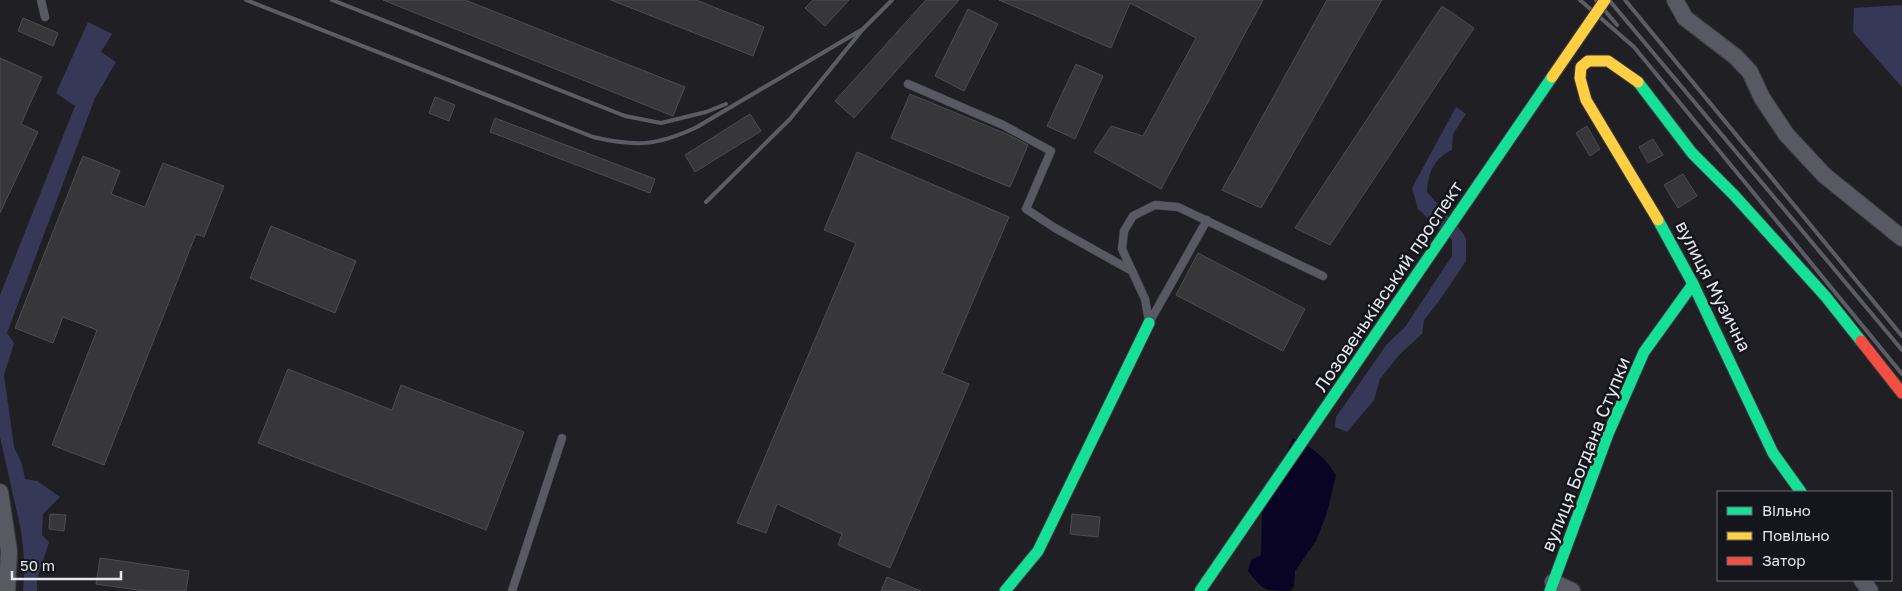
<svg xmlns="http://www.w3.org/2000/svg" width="1902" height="591" font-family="'Golos Text',sans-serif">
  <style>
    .green { fill: #373758 }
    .water { fill: #090423 }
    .building { fill: #37373a; stroke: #4d4d51 }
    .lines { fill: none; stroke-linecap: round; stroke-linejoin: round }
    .lane-casing { stroke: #3d3d3f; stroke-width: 9 }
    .street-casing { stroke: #3d3d3f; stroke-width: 18 }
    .fast-casing { stroke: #3d3d3f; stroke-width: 13 }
    .slow-casing { stroke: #3d3d3f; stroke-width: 13 }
    .jam-casing { stroke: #3d3d3f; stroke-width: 13 }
    .lane { stroke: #595964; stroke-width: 8 }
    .street { stroke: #595964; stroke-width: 16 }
    .fast { stroke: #16e098; stroke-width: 11 }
    .slow { stroke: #ffcf43; stroke-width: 11 }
    .jam { stroke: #f24e42; stroke-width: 11 }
    .rail { stroke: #5c5c64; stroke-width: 4 }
    .fast-bridge-casing { stroke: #3d3d3f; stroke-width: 13; stroke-linecap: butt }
    .slow-bridge-casing { stroke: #3d3d3f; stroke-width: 13; stroke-linecap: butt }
    .fast-bridge { stroke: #16e098; stroke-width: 11 }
    .slow-bridge { stroke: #ffcf43; stroke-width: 11 }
    .labels { text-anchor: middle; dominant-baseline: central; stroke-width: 5; stroke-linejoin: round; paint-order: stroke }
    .street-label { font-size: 18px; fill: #e7e8ed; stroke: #15161c }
  </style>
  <rect width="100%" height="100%" fill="#202024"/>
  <g class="green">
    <path d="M 1902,5 L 1902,87 L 1853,32 L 1854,8 Z"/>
    <path d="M 88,22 L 112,34 L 101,52 L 116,62 L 95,98 L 7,333 L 14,343 L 4,375 L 14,447 L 22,464 L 25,479 L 37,481 L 60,497 L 43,514 L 42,535 L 49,542 L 37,579 L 37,591 L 23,591 L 25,567 L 21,530 L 0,437 L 0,295 L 75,106 L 56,93 Z"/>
    <path d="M 1456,107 L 1466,114 L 1453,134 L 1452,150 C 1434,158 1428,173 1427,192 L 1463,233 L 1466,239 L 1466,261 L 1439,301 L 1424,320 L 1422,334 L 1399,355 L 1380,379 L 1374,400 L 1347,432 L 1335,427 L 1336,417 L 1387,344 L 1405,327 L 1452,256 L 1452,240 L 1418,209 L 1412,188 Z"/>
  </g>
  <path class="water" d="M 1293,438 C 1314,449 1322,454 1336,475 L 1327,513 L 1316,541 L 1295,571 L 1294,587 L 1290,591 C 1265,591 1263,591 1248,571 L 1251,560 L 1261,555 L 1262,510 Z"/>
  <g class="building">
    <path d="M 383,0 L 465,0 L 685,87 L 673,116 Z"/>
    <path d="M 611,0 L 696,0 L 764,27 L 753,56 Z"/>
    <path d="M 813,0 L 849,0 L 825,26 L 805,8 Z"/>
    <path d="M 926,0 L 959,0 L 854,118 L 835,101 Z"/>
    <path d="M 999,0 L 1263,0 L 1161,189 L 1094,152 L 1111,126 L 1143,136 L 1196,38 L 1130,3 L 1111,48 Z"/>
    <path d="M 1327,0 L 1382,0 L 1261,208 L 1222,190 Z"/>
    <path d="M 1442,6 L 1474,28 L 1330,245 L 1295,228 Z"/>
    <path d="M 968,9 L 998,24 L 964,91 L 935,76 Z"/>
    <path d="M 23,18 L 58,33 L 53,46 L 18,31 Z"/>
    <path d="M 0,58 L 42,77 L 21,124 L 38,132 L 0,213 Z"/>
    <path d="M 1076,64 L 1103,76 L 1075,139 L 1047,126 Z"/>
    <path d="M 910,94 L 1009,135 L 1028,145 L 1010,187 L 891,138 Z"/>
    <path d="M 435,97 L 455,105 L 449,121 L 429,113 Z"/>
    <path d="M 750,114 L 761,131 L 695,172 L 685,155 Z"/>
    <path d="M 495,118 L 655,179 L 650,193 L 490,132 Z"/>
    <path d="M 1587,126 L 1600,149 L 1590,156 L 1576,133 Z"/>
    <path d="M 1653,139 L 1663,155 L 1648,163 L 1639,147 Z"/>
    <path d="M 857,152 L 1009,217 L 942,373 L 969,384 L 890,568 L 838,545 L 842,534 L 777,504 L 766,533 L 737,523 L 856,243 L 824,230 Z"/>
    <path d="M 83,156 L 120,171 L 111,194 L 145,207 L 163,163 L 224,186 L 204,237 L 196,234 L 104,465 L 52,445 L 97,330 L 63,317 L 53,343 L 15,328 Z"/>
    <path d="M 1683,174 L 1697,196 L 1678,208 L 1664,185 Z"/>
    <path d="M 271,226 L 356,261 L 335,313 L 250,278 Z"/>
    <path d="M 1198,253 L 1305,309 L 1283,351 L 1176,295 Z"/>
    <path d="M 288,369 L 392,410 L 401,385 L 524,432 L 486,530 L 258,443 Z"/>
    <path d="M 50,514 L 66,515 L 64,531 L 49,529 Z"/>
    <path d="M 1072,514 L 1100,517 L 1098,537 L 1070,534 Z"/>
    <path d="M 100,558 L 189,571 L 186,591 L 145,591 L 96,584 Z"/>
    <path d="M 887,577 L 921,591 L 881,591 Z"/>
  </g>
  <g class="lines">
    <g class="lane-casing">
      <g id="lane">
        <path d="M 41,0 L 45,17"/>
        <path d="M 908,84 L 1003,125 L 1051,151 L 1026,209 L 1055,228 L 1132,271"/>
        <path d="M 1150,321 L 1207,220"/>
        <path d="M 1149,322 L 1145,299 L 1122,249 L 1124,231 L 1133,216 L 1155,205 L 1178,207 L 1323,276"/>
        <path d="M 512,591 L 562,438"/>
      </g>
    </g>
    <g class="street-casing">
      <g id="street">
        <path d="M 1675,0 L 1685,18 L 1736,57 L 1750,72 L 1762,98 L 1786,134 L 1824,175 L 1902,238"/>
        <path d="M 0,492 L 9,551 L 7,591"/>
        <path d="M 1862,580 L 1870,591"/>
        <path d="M 1553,582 L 1572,591"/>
      </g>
    </g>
    <g class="fast-casing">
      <g id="fast">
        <path d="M 1638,82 L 1692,153 L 1734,195 L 1826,297 L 1861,341"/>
        <path d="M 1658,220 L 1693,284 L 1773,453 L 1801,492"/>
        <path d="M 1005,591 L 1038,551 L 1149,323"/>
        <path d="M 1550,591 L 1608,434 L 1644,352 L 1693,284"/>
      </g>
    </g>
    <g class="slow-casing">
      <path id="slow" d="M 1638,82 L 1608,61 L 1588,61 L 1581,67 L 1580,78 L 1586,100 L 1658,220"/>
    </g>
    <g class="jam-casing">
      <path id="jam" d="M 1861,341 L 1902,393"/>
    </g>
    <use href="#lane" class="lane"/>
    <use href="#street" class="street"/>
    <use href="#fast" class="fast"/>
    <use href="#slow" class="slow"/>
    <use href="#jam" class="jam"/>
    <g class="rail">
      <path d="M 246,0 L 593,137 C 636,147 657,146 697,127 L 863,29"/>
      <path d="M 332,0 L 625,116 L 661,123 L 706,112 L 726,104"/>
      <path d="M 1580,0 L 1634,47 L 1902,374"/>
      <path d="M 1596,0 L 1617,25"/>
      <path d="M 1609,0 L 1902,350"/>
      <path d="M 1625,0 L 1902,336"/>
      <path d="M 706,202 L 790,119 L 863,29 L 892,0"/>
    </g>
    <g class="fast-bridge-casing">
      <path id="fast-bridge" d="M 1200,591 L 1552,77"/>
    </g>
    <g class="slow-bridge-casing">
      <path id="slow-bridge" d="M 1552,77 L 1605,0"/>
    </g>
    <use href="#fast-bridge" class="fast-bridge"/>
    <use href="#slow-bridge" class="slow-bridge"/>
  </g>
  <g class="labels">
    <g class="street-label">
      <text transform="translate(1388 286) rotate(-56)">Лозовеньківський проспект</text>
      <text transform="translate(1714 286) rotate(63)">вулиця Музична</text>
      <text transform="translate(1585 454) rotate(-68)">вулиця Богдана Ступки</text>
    </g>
  </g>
  <rect x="1717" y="491" width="175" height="90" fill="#15161c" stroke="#696a70"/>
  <rect x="1727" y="507" width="25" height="8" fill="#16e098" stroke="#696a70"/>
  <text x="1762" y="516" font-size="15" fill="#e7e8ed">Вільно</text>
  <rect x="1727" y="532" width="25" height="8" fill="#ffcf43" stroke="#696a70"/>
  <text x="1762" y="541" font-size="15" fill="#e7e8ed">Повільно</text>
  <rect x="1727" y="557" width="25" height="8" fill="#f24e42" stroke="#696a70"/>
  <text x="1762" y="566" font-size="15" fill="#e7e8ed">Затор</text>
  <path d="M12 571v8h109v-8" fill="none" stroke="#e7e8ed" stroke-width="2.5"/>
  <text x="20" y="571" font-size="15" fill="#e7e8ed" stroke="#15161c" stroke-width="4" paint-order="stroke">50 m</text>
</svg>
